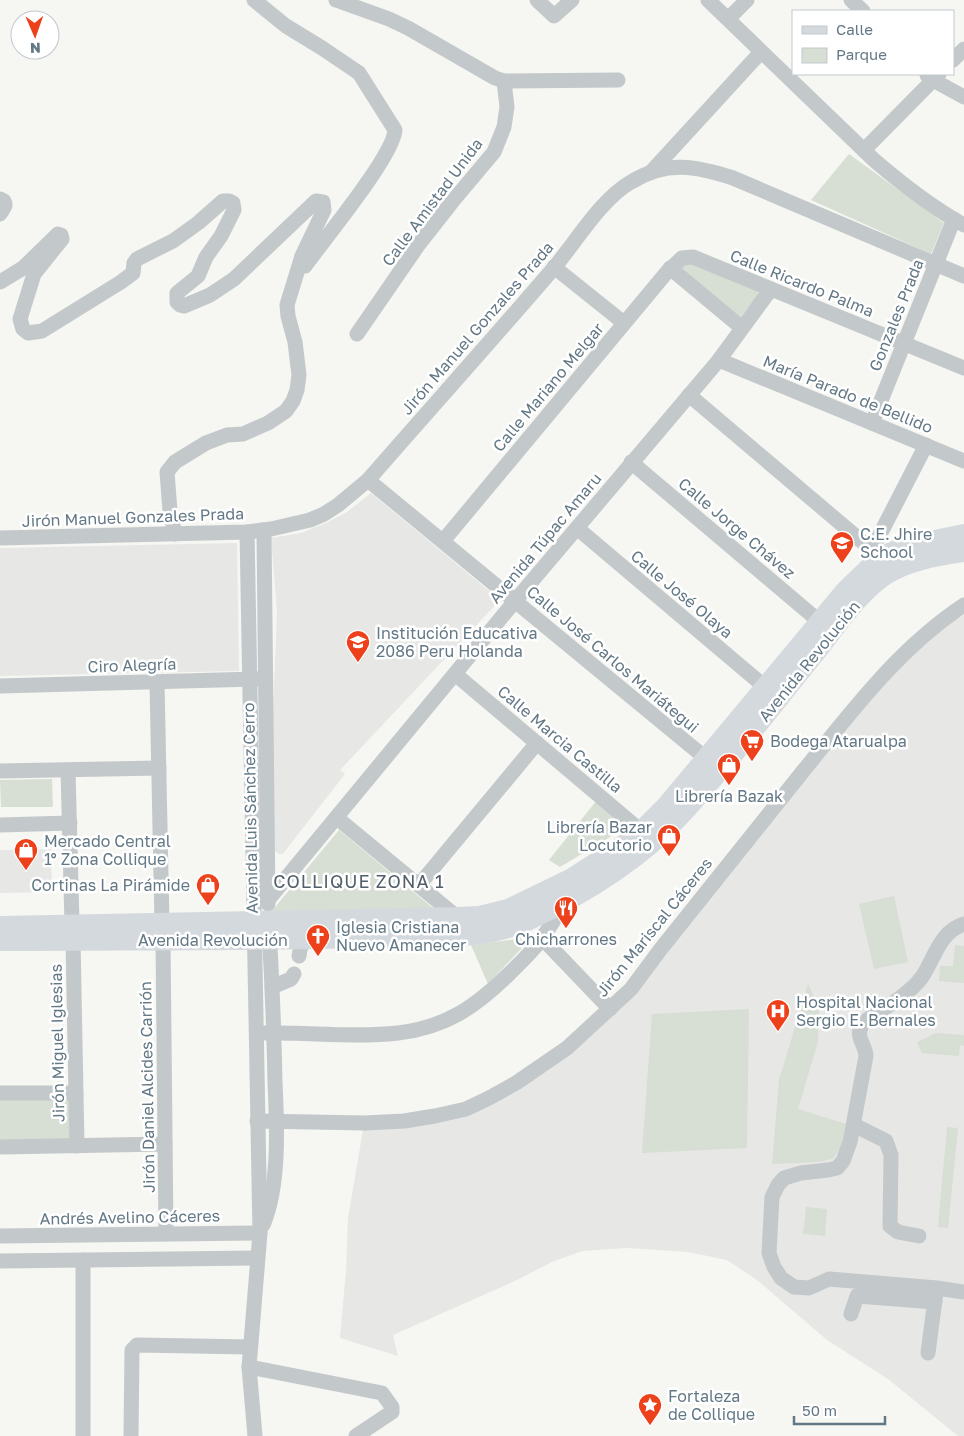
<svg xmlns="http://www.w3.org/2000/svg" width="964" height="1436" font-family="'Golos Text',sans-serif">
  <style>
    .built { fill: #e7e7e6 }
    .green { fill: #d7ded3 }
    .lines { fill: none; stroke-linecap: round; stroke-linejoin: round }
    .minor { stroke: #c3c8ca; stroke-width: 15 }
    .major { stroke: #d4d9dd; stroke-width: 20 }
    .labels { text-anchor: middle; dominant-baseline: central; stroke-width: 5; stroke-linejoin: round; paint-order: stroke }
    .street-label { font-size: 16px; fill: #637885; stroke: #fff }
    .poi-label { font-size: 16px; fill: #637885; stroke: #fff; text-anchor: start }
    .neighbourhood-label { font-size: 18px; letter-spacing: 1px; fill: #52606a; stroke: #fff }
  </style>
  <rect width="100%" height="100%" fill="#f6f6f2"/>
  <g class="built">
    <path d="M 371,493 L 500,600 L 340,770 L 345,774 L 285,851 L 283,854 L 279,854 L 273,849 L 273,714 L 277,612 L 271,538 L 301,533 L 326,523 L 347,512 Z"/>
    <path d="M 237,543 L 239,671 L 0,676 L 0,548 Z"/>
    <path d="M 964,615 L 964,1436 L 958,1436 L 888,1379 L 827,1340 L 757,1280 L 727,1260 L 688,1252 L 627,1248 L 582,1251 L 552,1262 L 515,1281 L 393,1335 L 398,1356 L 340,1338 L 346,1270 L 348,1218 L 363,1130 L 429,1123 L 571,1050 L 868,700 L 908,657 L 953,621 Z"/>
    <path d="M 51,849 L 52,892 L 0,893 L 0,850 Z"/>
  </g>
  <g class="green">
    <path d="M 849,154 L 944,223 L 931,254 L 811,200 Z"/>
    <path d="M 687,261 L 757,289 L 759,294 L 739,319 L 675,269 Z"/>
    <path d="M 52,779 L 53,807 L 1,807 L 0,780 Z"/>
    <path d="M 597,800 L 625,823 L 610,837 L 560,867 L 549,860 Z"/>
    <path d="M 339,830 L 434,909 L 272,911 Z"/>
    <path d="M 894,896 L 908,962 L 874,969 L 859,904 Z"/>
    <path d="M 532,937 L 488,984 L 471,945 Z"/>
    <path d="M 955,945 L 964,946 L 964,983 L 939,981 L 940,966 L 953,966 Z"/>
    <path d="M 808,984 L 819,1008 L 818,1042 L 798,1109 L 846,1124 L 841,1148 L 832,1159 L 819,1162 L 772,1164 L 779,1080 Z"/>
    <path d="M 749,1009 L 747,1148 L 642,1153 L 652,1014 Z"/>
    <path d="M 936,1033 L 964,1035 L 964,1046 L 960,1045 L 959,1056 L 922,1053 L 917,1042 Z"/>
    <path d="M 70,1099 L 71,1140 L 0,1141 L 0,1100 Z"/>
    <path d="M 947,1127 L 958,1128 L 948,1228 L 938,1227 Z"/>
    <path d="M 806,1207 L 827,1209 L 825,1236 L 803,1234 Z"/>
  </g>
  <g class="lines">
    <g class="minor">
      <path d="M 254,0 L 286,26 L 322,48 L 359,73 L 395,130 C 394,155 323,241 305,266"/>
      <path d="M 336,0 L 389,19 L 408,28 L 495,78 L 504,81 L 618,80"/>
      <path d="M 537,0 L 554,16 L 572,0"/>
      <path d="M 708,0 L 874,160 C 902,184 931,207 964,225"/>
      <path d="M 851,0 L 863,11"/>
      <path d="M 728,19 L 747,0"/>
      <path d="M 953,60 L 964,49"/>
      <path d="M 927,75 L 933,80 L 964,97"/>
      <path d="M 864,150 L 939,74"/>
      <path d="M 651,172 L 761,52"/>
      <path d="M 0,199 L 4,201 C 7,206 3,209 0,214"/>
      <path d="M 554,267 L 624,323"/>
      <path d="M 670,268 L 742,328"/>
      <path d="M 0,282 L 23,268 L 58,234 L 61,235 L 62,239 L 34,274 L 20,319 L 23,329 L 28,333 L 42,331 L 121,282 L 133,273 L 134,263 L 137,259 L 173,241 L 198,223 L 223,201 L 229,201 L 233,203 L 234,210 L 221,236 L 206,257 L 198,276 L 177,293 L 177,302 L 180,305 L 184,306 L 210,295 L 234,279 L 316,201 L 323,202 L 324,210 L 302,256 L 287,305 L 288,316 L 295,342 L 299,375 L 297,390 L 293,401 L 286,411 L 268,423 L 243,434 L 227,435 L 206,443 L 175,462 L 167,472 L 170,511 L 175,534"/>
      <path d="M 357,334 L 419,244 L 452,202 L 494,152 L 504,127 L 507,107 L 504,81"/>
      <path d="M 719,360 L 964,461"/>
      <path d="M 689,395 L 872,550 L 876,561"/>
      <path d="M 872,423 L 954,219"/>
      <path d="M 631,462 L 820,622"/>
      <path d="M 368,480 L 714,765"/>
      <path d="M 577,528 L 765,687"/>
      <path d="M 264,530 L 268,904"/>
      <path d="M 247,532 L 260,1233 L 249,1367 L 255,1436"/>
      <path d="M 0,538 L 247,532 L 271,529 L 310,520 L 324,514 L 338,505 L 368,480 C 429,410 492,340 553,269 C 576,242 601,199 631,182 C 667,160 696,166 733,178 L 964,276"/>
      <path d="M 443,541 L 667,272 L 682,258 L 693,257 L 964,368"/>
      <path d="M 872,550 L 926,445"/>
      <path d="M 455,674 L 641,831"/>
      <path d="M 157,682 L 162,924"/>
      <path d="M 0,686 L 258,679"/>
      <path d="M 68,770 L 72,924"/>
      <path d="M 0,771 L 159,768"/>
      <path d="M 337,818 L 457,917"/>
      <path d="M 0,825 L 70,823"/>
      <path d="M 419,885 L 537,743"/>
      <path d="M 268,900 L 515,601 L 719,360 L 771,289"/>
      <path d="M 964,924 C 939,932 935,958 922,977 C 909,995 881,1010 864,1022 C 853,1036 865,1042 866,1056 L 850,1142 L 843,1161 L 837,1168 L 828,1170 L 801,1173 L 784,1178 L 778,1185 L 772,1197 L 769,1253 L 774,1267 L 781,1278 L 794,1287 L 809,1288 L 829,1279 L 937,1288 L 964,1292"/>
      <path d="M 542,938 L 610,1009"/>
      <path d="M 73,940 L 77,1146"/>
      <path d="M 163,940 L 166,1234"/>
      <path d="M 299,956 L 302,939"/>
      <path d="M 272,987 L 291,979 L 294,974"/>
      <path d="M 265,1033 C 309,1032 354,1038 398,1033 C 447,1027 475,1007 509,974 C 520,963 531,953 540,941 C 549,929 557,915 565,902"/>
      <path d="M 0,1093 L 76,1093"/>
      <path d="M 257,1121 L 365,1123 L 404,1121 L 435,1116 L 466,1109 L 489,1098 L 516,1083 L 567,1048 L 631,989 L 660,950 C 708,890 756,830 804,770 C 853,710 899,648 964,605"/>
      <path d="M 854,1125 L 886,1141 L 891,1155 L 890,1226 L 898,1232 L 919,1236"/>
      <path d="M 0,1147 L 165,1144"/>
      <path d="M 263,1225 C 280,1185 277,1124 275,1082 C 274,1031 272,980 269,929"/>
      <path d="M 0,1236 L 260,1233"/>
      <path d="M 0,1261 L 257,1258"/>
      <path d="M 851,1314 L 857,1296 L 935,1302"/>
      <path d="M 928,1353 L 936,1292"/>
      <path d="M 249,1367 L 382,1393 L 392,1407 L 392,1412 L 356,1436"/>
      <path d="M 83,1436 L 83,1260"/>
      <path d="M 131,1436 L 132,1350 L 137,1345 L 250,1347"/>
    </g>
    <g class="major">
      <path d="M 0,926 L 457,917 L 480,916 L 508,909 L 572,878 L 625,844 L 641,831 L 667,805 L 845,591 L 876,561 L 889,553 L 906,546 L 964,534"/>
      <path d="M 0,941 C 121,940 243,941 364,938 C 414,937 480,942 525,922 C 581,896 639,861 681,815 C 729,763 772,706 817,651 C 836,627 859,593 884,576 C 907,561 937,556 964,552"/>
    </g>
  </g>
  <defs>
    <g id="school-pin" transform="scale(1.25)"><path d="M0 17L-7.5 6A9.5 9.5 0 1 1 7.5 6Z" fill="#ed411b" stroke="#fff"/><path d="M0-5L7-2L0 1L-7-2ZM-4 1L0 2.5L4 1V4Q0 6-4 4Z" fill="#fff"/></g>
    <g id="supermarket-pin" transform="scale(1.25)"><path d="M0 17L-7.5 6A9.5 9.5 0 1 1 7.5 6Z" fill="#ed411b" stroke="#fff"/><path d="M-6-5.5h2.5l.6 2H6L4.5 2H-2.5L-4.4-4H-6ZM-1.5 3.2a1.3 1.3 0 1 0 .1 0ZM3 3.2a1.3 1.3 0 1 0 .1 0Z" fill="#fff"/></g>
    <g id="shop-pin" transform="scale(1.25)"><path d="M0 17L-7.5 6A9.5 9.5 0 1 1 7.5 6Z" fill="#ed411b" stroke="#fff"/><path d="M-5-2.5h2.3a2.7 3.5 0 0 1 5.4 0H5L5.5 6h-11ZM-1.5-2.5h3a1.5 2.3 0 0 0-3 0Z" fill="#fff"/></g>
    <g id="restaurant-pin" transform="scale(1.25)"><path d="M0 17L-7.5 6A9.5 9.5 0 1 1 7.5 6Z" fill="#ed411b" stroke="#fff"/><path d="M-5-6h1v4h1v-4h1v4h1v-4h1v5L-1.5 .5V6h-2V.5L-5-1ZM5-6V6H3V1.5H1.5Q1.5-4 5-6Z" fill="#fff"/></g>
    <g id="church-pin" transform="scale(1.25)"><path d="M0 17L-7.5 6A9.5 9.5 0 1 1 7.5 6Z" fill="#ed411b" stroke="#fff"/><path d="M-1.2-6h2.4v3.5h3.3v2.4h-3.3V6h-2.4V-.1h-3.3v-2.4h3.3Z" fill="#fff"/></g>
    <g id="hospital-pin" transform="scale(1.25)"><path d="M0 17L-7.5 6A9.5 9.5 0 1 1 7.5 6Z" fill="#ed411b" stroke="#fff"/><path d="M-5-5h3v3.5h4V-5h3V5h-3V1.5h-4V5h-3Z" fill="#fff"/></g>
    <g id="sight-pin" transform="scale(1.25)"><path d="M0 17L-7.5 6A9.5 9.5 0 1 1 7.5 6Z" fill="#ed411b" stroke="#fff"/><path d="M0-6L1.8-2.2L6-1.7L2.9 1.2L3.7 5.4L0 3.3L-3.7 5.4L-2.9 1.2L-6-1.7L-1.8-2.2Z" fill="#fff"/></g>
  </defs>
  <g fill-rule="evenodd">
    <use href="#school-pin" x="842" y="543"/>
    <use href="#school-pin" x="358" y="642"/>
    <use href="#supermarket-pin" x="752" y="741"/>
    <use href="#shop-pin" x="729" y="765"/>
    <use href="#shop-pin" x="669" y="836"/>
    <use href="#shop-pin" x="26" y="850"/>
    <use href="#shop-pin" x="208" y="885"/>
    <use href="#restaurant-pin" x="566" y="908"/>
    <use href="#church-pin" x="318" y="936"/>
    <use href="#hospital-pin" x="778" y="1011"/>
    <use href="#sight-pin" x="650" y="1405"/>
  </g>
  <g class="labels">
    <g class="street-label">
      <text transform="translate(432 202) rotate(-53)">Calle Amistad Unida</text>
      <text transform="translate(802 283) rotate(22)">Calle Ricardo Palma</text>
      <text transform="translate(896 315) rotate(-68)">Gonzales Prada</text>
      <text transform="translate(477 328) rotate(-49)">Jirón Manuel Gonzales Prada</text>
      <text transform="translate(548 387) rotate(-50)">Calle Mariano Melgar</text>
      <text transform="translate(848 394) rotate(22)">María Parado de Bellido</text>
      <text transform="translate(133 517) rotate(-2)">Jirón Manuel Gonzales Prada</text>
      <text transform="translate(737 528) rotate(40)">Calle Jorge Chávez</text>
      <text transform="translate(545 538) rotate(-50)">Avenida Túpac Amaru</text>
      <text transform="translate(682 594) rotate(40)">Calle José Olaya</text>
      <text transform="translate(613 659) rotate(40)">Calle José Carlos Mariátegui</text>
      <text transform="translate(809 661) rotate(-51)">Avenida Revolución</text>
      <text transform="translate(132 665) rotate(-2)">Ciro Alegría</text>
      <text transform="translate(560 739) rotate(40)">Calle Marcia Castilla</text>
      <text transform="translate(250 808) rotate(-91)">Avenida Luis Sánchez Cerro</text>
      <text transform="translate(654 927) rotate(-51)">Jirón Mariscal Cáceres</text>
      <text x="213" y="940">Avenida Revolución</text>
      <text transform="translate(57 1043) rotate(-91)">Jirón Miguel Iglesias</text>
      <text transform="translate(147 1087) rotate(-91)">Jirón Daniel Alcides Carrión</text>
      <text transform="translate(130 1217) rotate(-1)">Andrés Avelino Cáceres</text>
    </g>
    <g class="poi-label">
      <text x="860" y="534">C.E. Jhire<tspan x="860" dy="18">School</tspan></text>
      <text x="376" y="633">Institución Educativa<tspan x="376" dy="18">2086 Peru Holanda</tspan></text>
      <text x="770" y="741">Bodega Atarualpa</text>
      <text x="729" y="796" text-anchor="middle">Librería Bazak</text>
      <text x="652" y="827" text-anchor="end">Librería Bazar<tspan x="652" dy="18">Locutorio</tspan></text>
      <text x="44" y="841">Mercado Central<tspan x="44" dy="18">1° Zona Collique</tspan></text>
      <text x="190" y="885" text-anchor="end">Cortinas La Pirámide</text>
      <text x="336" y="927">Iglesia Cristiana<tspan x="336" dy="18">Nuevo Amanecer</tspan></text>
      <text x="566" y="939" text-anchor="middle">Chicharrones</text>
      <text x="796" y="1002">Hospital Nacional<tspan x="796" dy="18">Sergio E. Bernales</tspan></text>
      <text x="668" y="1396">Fortaleza<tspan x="668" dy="18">de Collique</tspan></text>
    </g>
    <g class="neighbourhood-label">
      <text x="359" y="881">COLLIQUE ZONA 1</text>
    </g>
  </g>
  <rect x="792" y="10" width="162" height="65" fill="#ffffff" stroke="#c1c9ce"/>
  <rect x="802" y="26" width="25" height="8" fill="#d4d9dd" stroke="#c1c9ce"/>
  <text x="836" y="35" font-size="15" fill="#637885">Calle</text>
  <rect x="802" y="48" width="25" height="15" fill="#d7ded3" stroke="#c1c9ce"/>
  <text x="836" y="60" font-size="15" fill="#637885">Parque</text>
  <g transform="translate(35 35) rotate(178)"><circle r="24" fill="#ffffff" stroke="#c1c9ce"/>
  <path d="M0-4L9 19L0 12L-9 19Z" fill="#ed411b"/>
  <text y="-8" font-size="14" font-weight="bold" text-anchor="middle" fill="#637885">N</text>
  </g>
  <path d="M794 1416v8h91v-8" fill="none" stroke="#637885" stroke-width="2.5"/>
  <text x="802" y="1416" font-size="15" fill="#637885" stroke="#ffffff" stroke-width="4" paint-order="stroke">50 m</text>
</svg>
